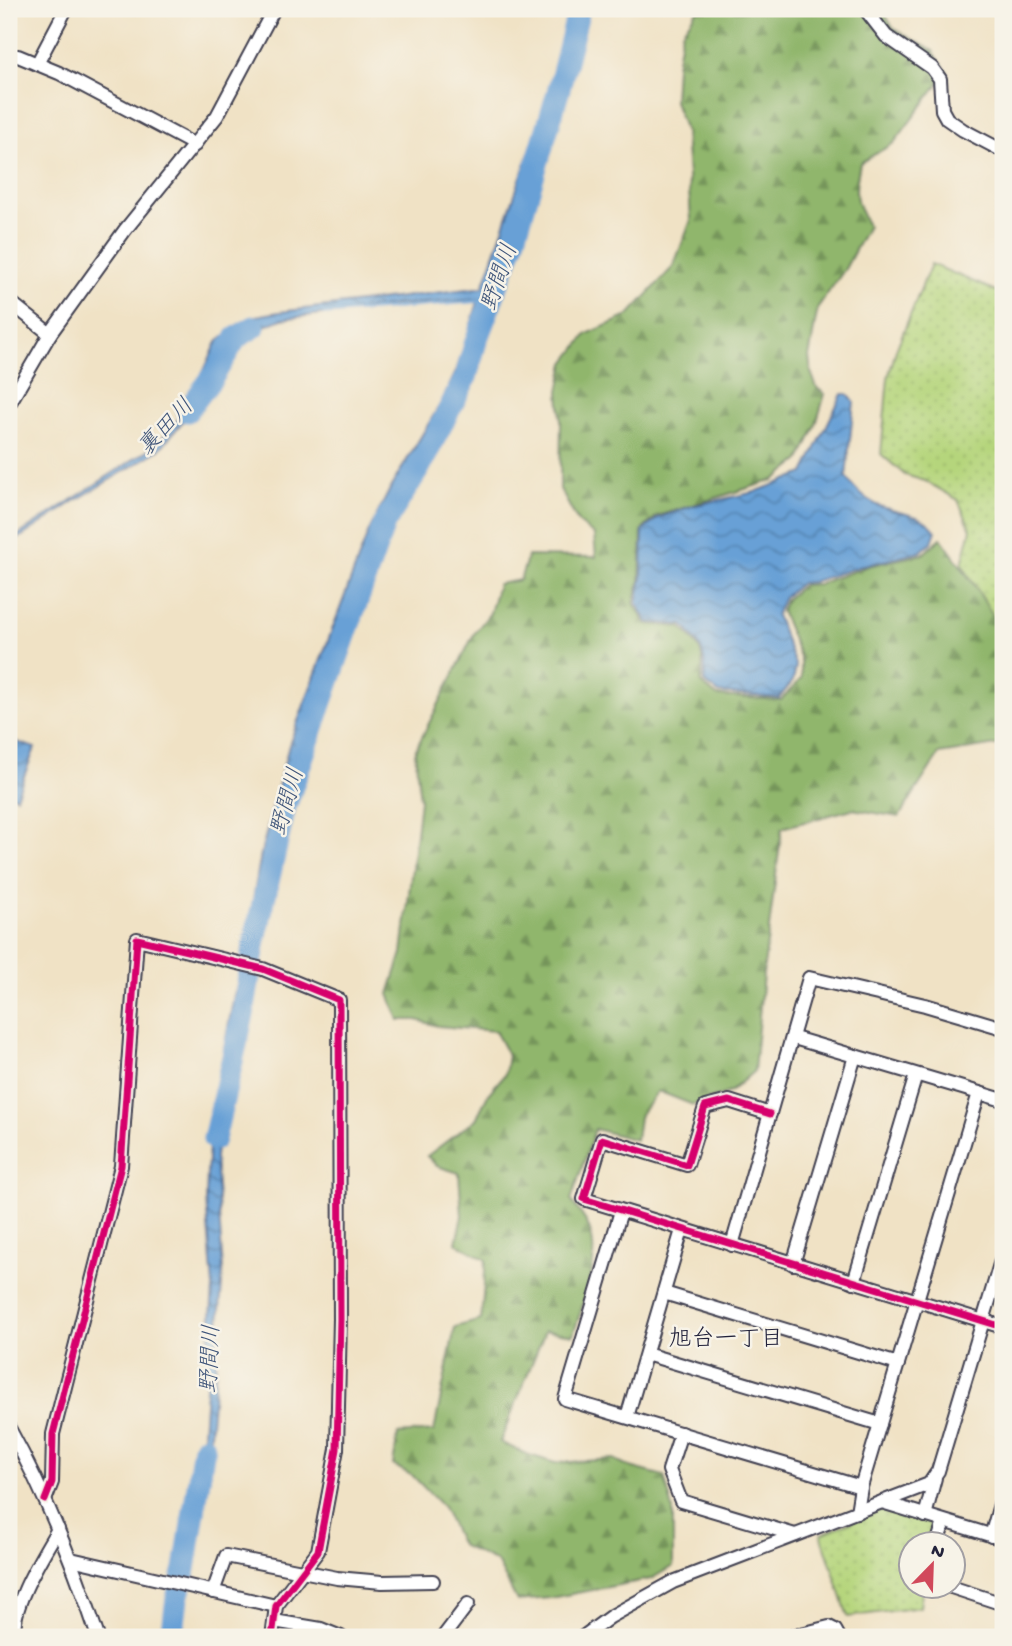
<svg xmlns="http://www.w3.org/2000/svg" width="1012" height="1646" font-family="'Gochi Hand','Klee One',sans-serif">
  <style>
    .forest { fill: url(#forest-firs); stroke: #596c54; stroke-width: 2 }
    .park { fill: url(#park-dots); stroke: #6c7c5c; stroke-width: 2 }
    .water { fill: url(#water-waves); stroke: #446188; stroke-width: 2 }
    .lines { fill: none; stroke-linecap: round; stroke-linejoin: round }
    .stream { stroke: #67a0d6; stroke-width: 3.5 }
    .river { stroke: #67a0d6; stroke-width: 23 }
    .minor-casing { stroke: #413f50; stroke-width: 16 }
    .minor { stroke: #fff; stroke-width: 12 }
    .cycleway-casing { stroke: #f7f3e8; stroke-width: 11 }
    .cycleway { stroke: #d6006c; stroke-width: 7 }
    .labels { text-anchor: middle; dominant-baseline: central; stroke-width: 5; stroke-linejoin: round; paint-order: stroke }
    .water-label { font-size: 23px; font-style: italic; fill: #3e5479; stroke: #f7f3e8 }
    .neighbourhood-label { font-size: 23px; fill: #22223b; stroke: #f7f3e8 }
  </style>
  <defs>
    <pattern id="forest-firs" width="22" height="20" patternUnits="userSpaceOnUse" patternTransform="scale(1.75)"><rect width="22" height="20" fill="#90b66c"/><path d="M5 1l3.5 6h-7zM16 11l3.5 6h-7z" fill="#75945a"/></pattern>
    <pattern id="park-dots" width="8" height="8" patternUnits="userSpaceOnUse" patternTransform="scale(1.75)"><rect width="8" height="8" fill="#b5d57c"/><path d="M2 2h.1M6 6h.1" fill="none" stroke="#9bb76c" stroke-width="1.8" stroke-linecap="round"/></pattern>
    <pattern id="water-waves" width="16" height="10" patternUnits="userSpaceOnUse" patternTransform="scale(1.75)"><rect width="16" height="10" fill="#67a0d6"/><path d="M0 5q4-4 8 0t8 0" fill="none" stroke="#5482af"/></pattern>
  </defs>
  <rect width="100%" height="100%" fill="#f7f3e8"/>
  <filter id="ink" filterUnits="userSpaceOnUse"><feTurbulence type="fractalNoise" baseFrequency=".0143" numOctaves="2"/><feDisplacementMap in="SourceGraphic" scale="14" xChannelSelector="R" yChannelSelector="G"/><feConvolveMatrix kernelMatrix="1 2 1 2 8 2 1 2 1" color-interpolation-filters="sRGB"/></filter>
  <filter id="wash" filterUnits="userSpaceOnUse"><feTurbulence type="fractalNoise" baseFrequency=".00686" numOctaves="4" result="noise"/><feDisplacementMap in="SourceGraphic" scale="28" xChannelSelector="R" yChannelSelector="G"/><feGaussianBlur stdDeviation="1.57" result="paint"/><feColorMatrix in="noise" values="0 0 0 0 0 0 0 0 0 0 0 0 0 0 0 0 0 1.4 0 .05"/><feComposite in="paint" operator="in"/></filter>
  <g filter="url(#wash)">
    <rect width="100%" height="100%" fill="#f0e2c5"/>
    <path class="forest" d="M 698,9 L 882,9 L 893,28 L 933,51 L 947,72 L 894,143 L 860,163 C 854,193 853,198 868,226 L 845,269 L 818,307 L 809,357 L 811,372 L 817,388 L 825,394 L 815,428 L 800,460 L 774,480 L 657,516 L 642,530 L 640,581 L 634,603 L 647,624 L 681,627 C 702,648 705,653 701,683 L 717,696 L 781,700 L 801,679 L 801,660 L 781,611 L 786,599 L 803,585 L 818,584 L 868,566 L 923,554 L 941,538 L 977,589 L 1003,633 L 1003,744 L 939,754 L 899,817 L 852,809 L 782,828 L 763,974 L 754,1071 L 730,1092 L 693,1105 L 658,1091 L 639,1117 L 636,1140 L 595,1129 L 571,1200 C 576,1209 586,1218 589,1228 C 602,1262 583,1302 573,1335 L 545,1331 L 500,1442 L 526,1454 L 555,1463 L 614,1459 L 630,1467 L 664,1476 L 673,1510 L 673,1566 L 651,1579 L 550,1598 L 517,1601 L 497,1562 L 461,1545 L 443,1507 L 413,1476 L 393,1465 L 398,1434 L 434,1431 L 455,1327 L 481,1320 L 486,1260 L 456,1243 L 462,1216 L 459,1173 L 437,1166 L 427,1156 L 476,1119 L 489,1093 L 505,1074 L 508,1055 L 495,1031 L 438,1026 L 417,1020 L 399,1020 L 389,994 L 402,953 L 420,800 L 415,751 L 474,634 L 490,613 L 498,584 L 520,580 L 528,556 L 596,557 L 594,535 L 578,522 L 560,489 L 561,420 L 559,391 L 565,363 L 587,334 L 628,316 L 673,267 L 691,220 L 685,131 L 674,101 L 676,66 L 682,32 Z"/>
    <g class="park">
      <path d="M 931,264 L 1003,294 L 1003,632 L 962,564 L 971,529 L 958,500 L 925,481 L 905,475 L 881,454 L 888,378 L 896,350 Z"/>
      <path d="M 879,1510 L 900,1514 L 940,1528 L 935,1544 L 911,1544 L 911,1586 L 923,1587 L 920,1607 L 848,1617 L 821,1534 Z"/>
    </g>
    <g class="water">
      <path d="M 573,9 L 583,9 L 582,17 L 492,297 L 464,377 L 380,525 L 309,708 L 285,790 L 266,868 L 253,953 L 223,1091 L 215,1157 L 223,1270 L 214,1391 L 204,1500 L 177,1622 L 172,1637 L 167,1637 L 179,1575 L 191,1536 L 199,1491 L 213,1287 L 206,1200 L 207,1172 L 211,1121 L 234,995 L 240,978 L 261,853 L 289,745 L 369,531 L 392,485 L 441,403 L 456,372 L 479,299 L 395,305 L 282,319 L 252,331 L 226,349 L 196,406 L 159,450 L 75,501 L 9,545 L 9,541 L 157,444 L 186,410 L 217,342 L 237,325 L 256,316 L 279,312 L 483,287 L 548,98 Z"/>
      <path d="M 842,394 L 848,394 L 854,402 L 846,477 C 854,489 862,497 875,504 C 896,515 921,511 936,531 L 932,542 L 920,552 L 858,567 L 812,582 L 801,583 L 784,597 L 776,615 L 796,666 L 793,681 L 779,698 L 719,693 L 704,682 C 707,654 702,645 683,625 L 648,622 L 637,603 L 642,579 L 643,531 L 658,518 L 692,506 L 755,492 L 804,473 Z"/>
      <path d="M 9,739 L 35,748 L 16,797 L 9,794 Z"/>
    </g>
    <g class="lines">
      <path class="stream" d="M 324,314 L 480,301"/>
      <g class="river">
        <path d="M 187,411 L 212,378 L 236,338 L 254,327"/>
        <path d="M 214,1139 L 243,1014 L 255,939 L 285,807 L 384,524 L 419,468 L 466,377 L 476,341 L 513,244 L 559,89 L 579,9"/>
        <path d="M 172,1637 L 177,1598 L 185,1569 L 204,1447"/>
      </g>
    </g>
  </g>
  <g filter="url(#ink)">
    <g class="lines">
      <g class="minor-casing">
        <g id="minor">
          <path d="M 865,9 L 886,36 L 932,68 L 940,79 L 942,110 L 947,119 L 963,130 L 1003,151"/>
          <path d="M 9,56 L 18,56 L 59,73 L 195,145"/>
          <path d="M 37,64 L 66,9"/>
          <path d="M 9,301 L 50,334"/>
          <path d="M 9,404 L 50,334 L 125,230 L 217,116 L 274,9"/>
          <path d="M 794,1038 L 1003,1100"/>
          <path d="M 770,1114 L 729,1101 L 705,1107 L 687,1165 L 602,1139 L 584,1199 L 1003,1327"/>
          <path d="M 621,1211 L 565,1399 L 861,1487"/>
          <path d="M 732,1245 L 809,978 L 925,1005 L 1003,1028"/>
          <path d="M 793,1264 L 855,1056"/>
          <path d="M 854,1282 L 916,1075"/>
          <path d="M 664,1293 L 898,1364"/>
          <path d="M 646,1354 L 880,1424"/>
          <path d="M 627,1417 L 682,1230"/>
          <path d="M 9,1428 C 46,1495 74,1565 98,1637"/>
          <path d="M 681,1433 L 669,1470 L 681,1501 L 795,1535"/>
          <path d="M 45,1500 L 52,1482 L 53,1434 L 121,1166 L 137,939 L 263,969 L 339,1000 L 340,1319 L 337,1449 L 318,1551 L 276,1606 L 272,1637"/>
          <path d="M 882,1502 L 1003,1539"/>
          <path d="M 857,1512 L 861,1487 L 979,1093"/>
          <path d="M 925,1516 L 935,1478"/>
          <path d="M 991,1536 L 1003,1494"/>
          <path d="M 937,1544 L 944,1522"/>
          <path d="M 71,1559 L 276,1606"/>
          <path d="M 948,1586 L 1003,1604"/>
          <path d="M 213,1592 L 226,1556 L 337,1578 L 382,1582 L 433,1581"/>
          <path d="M 274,1621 L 321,1629 L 341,1637"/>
          <path d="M 15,1637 C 9,1608 43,1555 58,1529"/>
          <path d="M 443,1637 L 468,1604"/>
          <path d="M 583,1637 L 610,1617 L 673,1582 L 929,1484 L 938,1471 L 1003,1254"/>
          <path d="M 789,1637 L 829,1627 L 835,1630 L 839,1637"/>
        </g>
      </g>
      <use href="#minor" class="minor"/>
      <g class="cycleway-casing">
        <g id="cycleway">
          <path d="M 770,1114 L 729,1101 L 705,1107 L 687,1165 L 602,1139 L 584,1199 L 1003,1327"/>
          <path d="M 45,1500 L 52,1482 L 53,1434 L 121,1166 L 137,939 L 263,969 L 339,1000 L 340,1319 L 337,1449 L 318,1551 L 276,1606 L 272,1637"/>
        </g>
      </g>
      <use href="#cycleway" class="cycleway"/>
    </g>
  </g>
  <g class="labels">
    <g class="water-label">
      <text transform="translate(501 278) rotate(-71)">野間川</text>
      <text transform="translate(167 428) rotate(-47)">裏田川</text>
      <text transform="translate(289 802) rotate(-74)">野間川</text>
      <text transform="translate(212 1359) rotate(-87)">野間川</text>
    </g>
    <g class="neighbourhood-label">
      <text x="726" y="1340">旭台一丁目</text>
    </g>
  </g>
  <rect width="1012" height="1646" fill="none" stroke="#f7f3e8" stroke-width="35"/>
  <g transform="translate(932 1565) rotate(23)"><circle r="33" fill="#f7f3e8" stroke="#a29fa3" stroke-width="2"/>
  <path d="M0-5L12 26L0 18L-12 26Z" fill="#d1495b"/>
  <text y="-10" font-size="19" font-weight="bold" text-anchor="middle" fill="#22223b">N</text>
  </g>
</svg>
